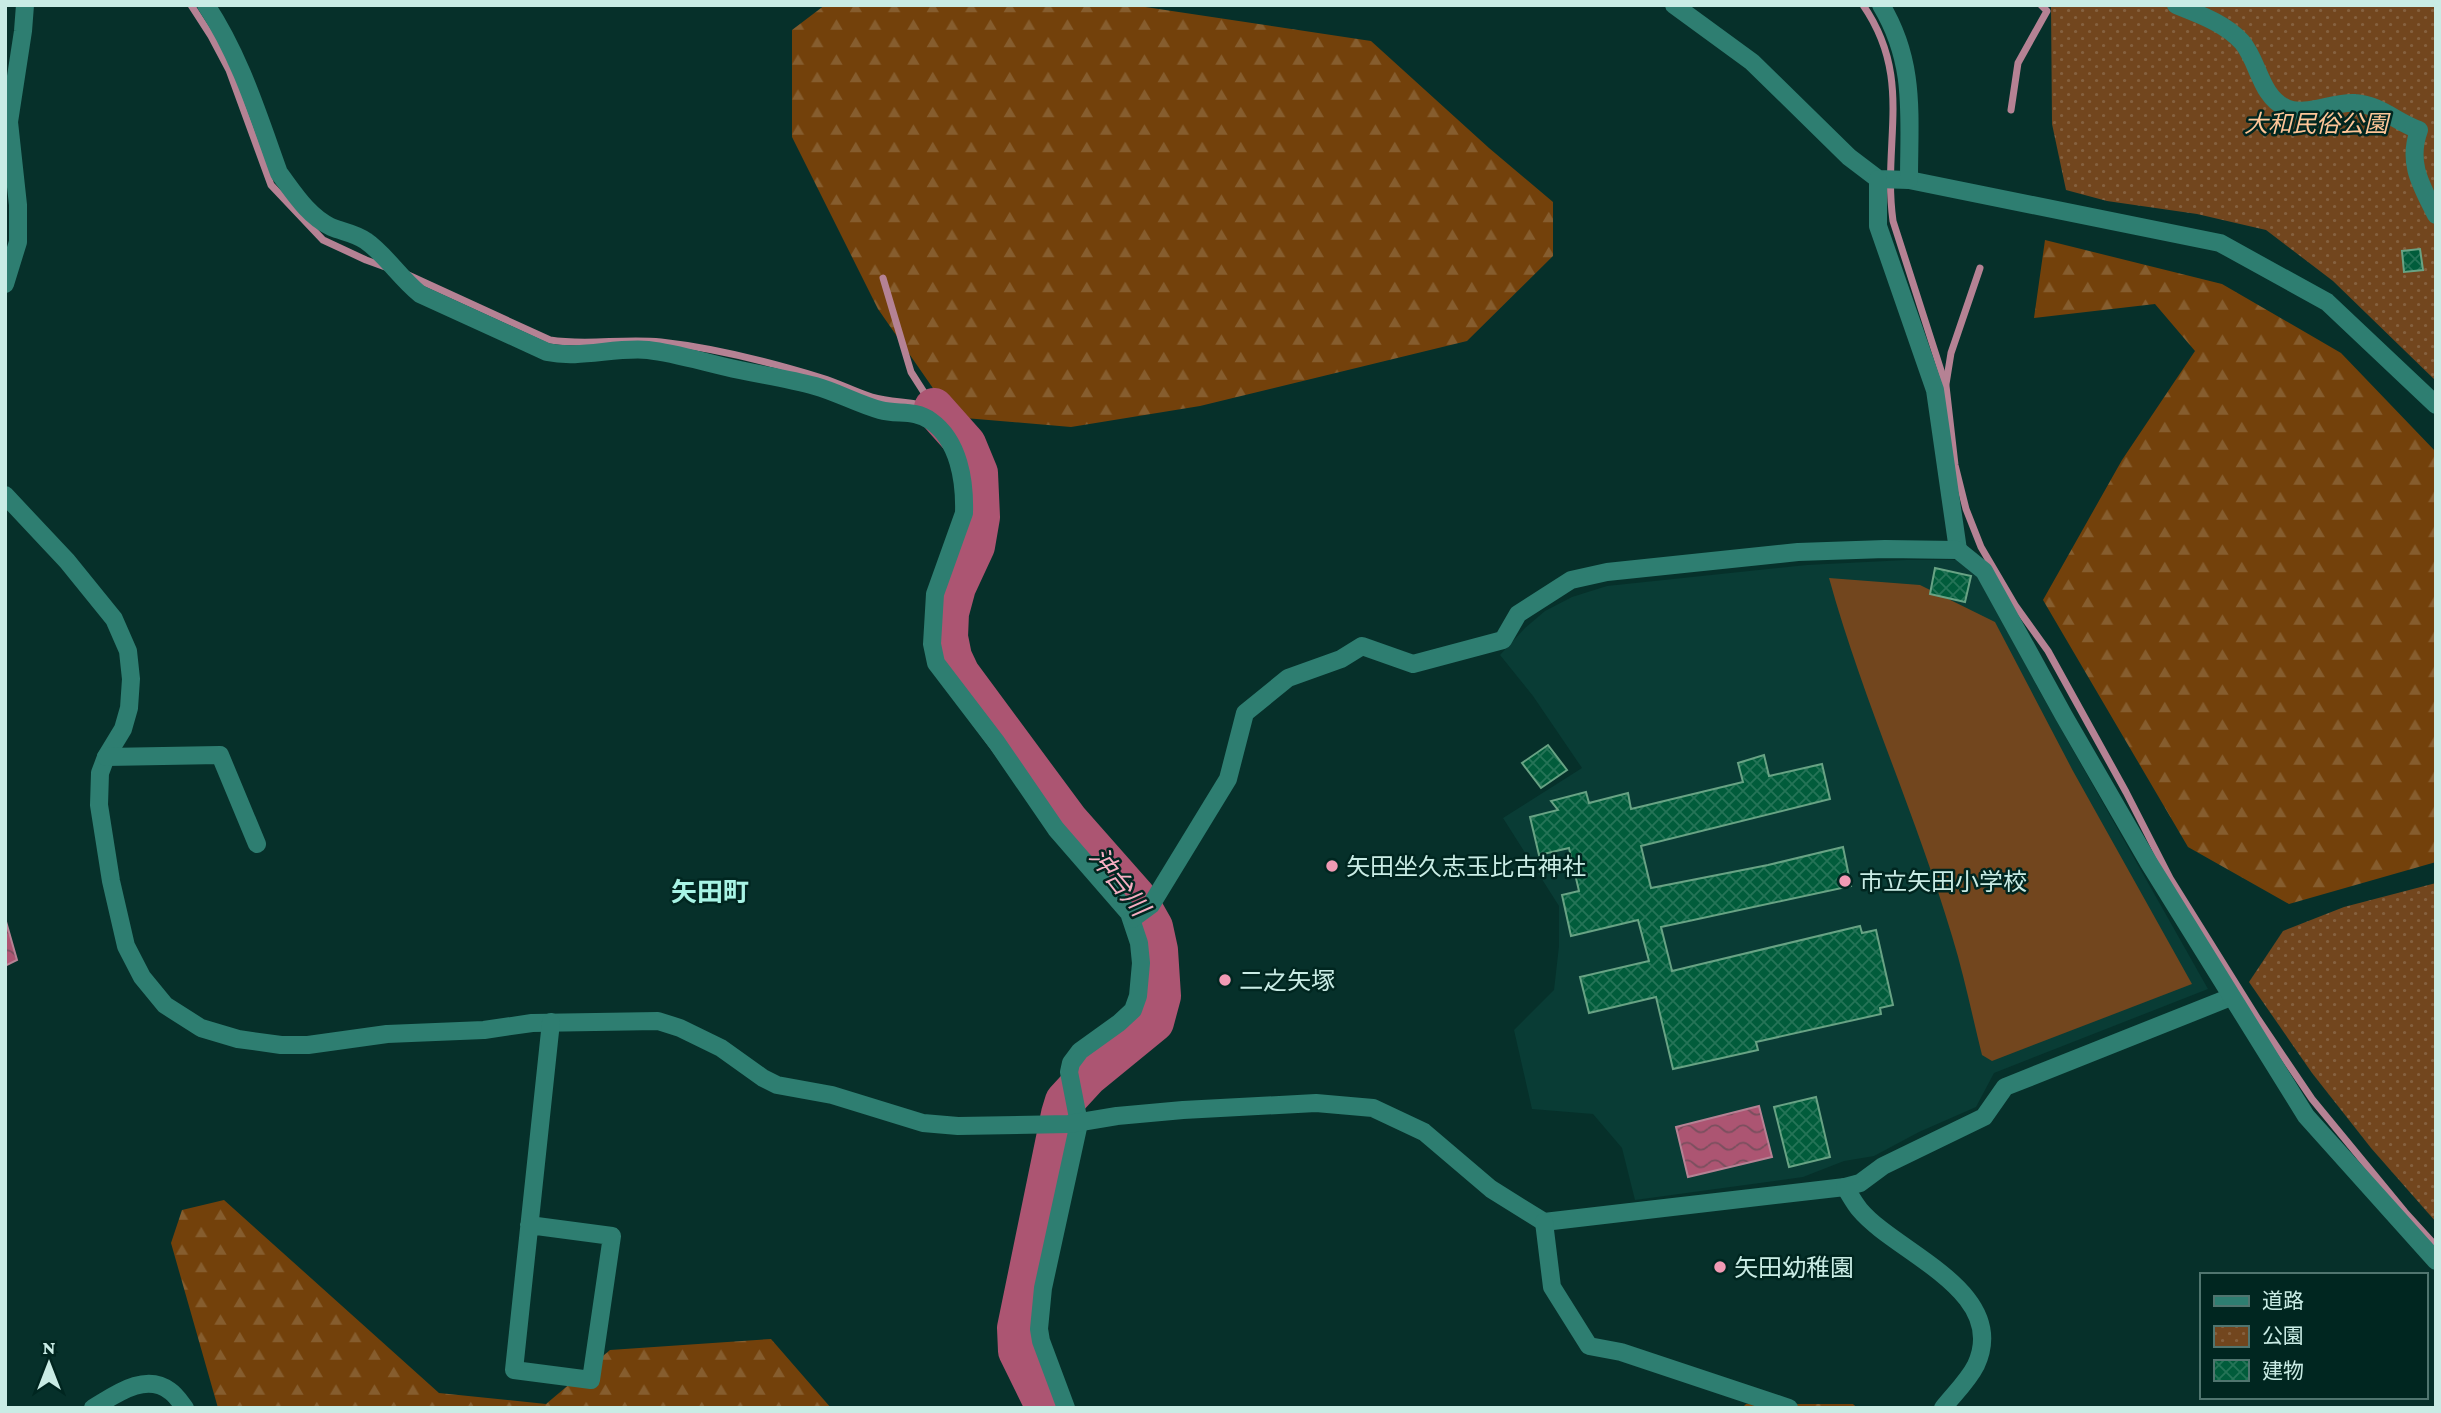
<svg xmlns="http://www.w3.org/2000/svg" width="2441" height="1413" font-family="'Crimson Pro','Noto Sans JP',serif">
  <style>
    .built { fill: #093c35 }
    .forest { fill: url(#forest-firs) }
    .park { fill: url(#park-dots) }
    .pitch { fill: #72461e }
    .water { fill: url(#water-waves); stroke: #b58294; stroke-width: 2 }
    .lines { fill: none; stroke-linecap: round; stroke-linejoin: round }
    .stream { stroke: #b58294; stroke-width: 7 }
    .river { stroke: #ac5572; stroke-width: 40 }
    .building { fill: url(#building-cross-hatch); stroke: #68a384; stroke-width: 2 }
    .minor { stroke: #2e7e71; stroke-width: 18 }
    .poi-dot { fill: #f19ab4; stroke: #002620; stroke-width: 2.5 }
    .labels { text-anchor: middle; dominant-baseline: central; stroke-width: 5; stroke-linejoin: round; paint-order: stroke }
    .park-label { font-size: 24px; font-style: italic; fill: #fec698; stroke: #002620 }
    .poi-label { font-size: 24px; fill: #c9ece5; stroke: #002620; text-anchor: start }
    .water-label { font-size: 26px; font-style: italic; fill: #f6aec2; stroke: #002620 }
    .neighbourhood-label { font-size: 26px; font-weight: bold; fill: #a8f4e5; stroke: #002620 }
  </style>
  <defs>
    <pattern id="forest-firs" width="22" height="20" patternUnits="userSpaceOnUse" patternTransform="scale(1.75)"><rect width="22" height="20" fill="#73410b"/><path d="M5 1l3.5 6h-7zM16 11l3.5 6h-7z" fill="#865d2e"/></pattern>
    <pattern id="park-dots" width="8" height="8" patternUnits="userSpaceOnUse" patternTransform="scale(1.75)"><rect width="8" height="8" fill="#72461e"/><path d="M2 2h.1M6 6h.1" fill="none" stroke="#85613f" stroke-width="1.8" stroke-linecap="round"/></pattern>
    <pattern id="water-waves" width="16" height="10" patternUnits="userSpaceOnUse" patternTransform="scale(1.75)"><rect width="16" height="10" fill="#ac5572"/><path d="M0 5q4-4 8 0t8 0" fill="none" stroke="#7a4f5e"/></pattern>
    <pattern id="building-cross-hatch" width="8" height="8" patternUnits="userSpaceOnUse" patternTransform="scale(1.75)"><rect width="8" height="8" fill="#015c3b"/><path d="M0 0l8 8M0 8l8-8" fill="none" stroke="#257457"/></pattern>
  </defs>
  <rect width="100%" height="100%" fill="#06302a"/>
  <path class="built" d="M 1906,560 L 1969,560 L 1982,578 L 2038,688 L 2208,989 L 1994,1073 L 1976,1107 L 1919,1132 L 1874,1156 L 1844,1161 L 1803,1177 L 1635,1200 L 1622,1148 L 1593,1114 L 1532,1109 L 1514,1030 L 1554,990 L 1559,946 L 1559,906 L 1503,818 L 1582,768 L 1533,696 L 1500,655 L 1525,628 L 1545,611 L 1572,597 L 1607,586 L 1807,565 Z"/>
  <g class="forest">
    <path d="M 825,5 L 1132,5 L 1371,41 L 1489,148 L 1553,202 L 1553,256 L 1467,341 L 1200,406 L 1071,427 L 953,417 L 878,309 L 792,137 L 792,30 Z"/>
    <path d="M 2045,240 L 2222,284 L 2341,353 L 2436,452 L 2436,862 L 2289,904 L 2188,847 L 2043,600 L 2122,460 L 2195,351 L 2155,304 L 2034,318 Z"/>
    <path d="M 224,1200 L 439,1393 L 546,1404 L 610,1350 L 771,1339 L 831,1408 L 218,1408 L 171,1243 L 182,1210 Z"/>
    <path d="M 1746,1404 L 1853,1404 L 1857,1408 L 1742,1408 Z"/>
  </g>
  <g class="park">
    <path d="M 2051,5 L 2436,5 L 2436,381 L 2333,281 L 2266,230 L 2197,214 L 2107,201 L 2066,190 L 2052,124 Z"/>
    <path d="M 2436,883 L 2436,1222 L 2371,1148 L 2312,1073 L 2249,982 L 2283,931 L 2344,907 Z"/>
  </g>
  <path class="pitch" d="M 1829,578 L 1920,585 L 1995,622 L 2073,771 L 2192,984 L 1992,1061 L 1982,1055 C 1972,1015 1964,975 1952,936 C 1916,815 1863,700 1829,578 Z"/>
  <g class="water">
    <path d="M 5,918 L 17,960 L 5,966 Z"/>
    <path d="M 1759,1106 L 1772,1157 L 1688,1177 L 1676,1127 Z"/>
  </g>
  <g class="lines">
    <g class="stream">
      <path d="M 191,5 L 211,36 L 229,70 L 271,185 L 323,240 L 366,260 L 388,268"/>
      <path d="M 1863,5 C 1914,79 1882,141 1893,221 L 1946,386 L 1955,465 L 1966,509 L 1981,547 L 2015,605 L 2048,651 L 2126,792 L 2170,878 L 2258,1019 L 2312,1099 L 2405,1212 L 2436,1246"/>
      <path d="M 2011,110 L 2018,63 L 2047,11 L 2041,5"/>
      <path d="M 406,274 L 550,340 C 587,346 623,338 661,342 C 715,348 770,362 822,378 C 839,383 855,392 872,397 C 892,403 913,401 934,408"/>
      <path d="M 883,278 L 911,372 L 934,408"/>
      <path d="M 1946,384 L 1951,353 L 1980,268"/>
    </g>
    <path class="river" d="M 934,408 L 966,444 L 978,473 L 980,517 L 975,546 L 956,587 L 949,613 L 948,637 L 952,657 L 960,674 L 1068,820 L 1136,897 L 1153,927 L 1158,950 L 1161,996 L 1154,1022 L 1088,1076 L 1065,1101 L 1061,1114 L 1017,1328 L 1018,1351 L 1046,1408"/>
  </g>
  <g class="building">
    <path d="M 2420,249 L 2423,270 L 2404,272 L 2402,251 Z"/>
    <path d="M 1935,568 L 1971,576 L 1965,602 L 1930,594 Z"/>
    <path d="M 1548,745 L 1567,770 L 1541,788 L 1522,763 Z"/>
    <path d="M 1764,755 L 1769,776 L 1822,764 L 1830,799 L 1641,846 L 1651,888 L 1768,865 L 1843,847 L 1851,886 L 1661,927 L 1672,971 L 1860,926 L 1862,933 L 1876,930 L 1893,1005 L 1880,1008 L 1881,1014 L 1756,1042 L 1758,1050 L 1673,1069 L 1656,997 L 1589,1013 L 1580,977 L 1649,961 L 1638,920 L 1571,936 L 1562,895 L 1579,891 L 1569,848 L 1539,855 L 1530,817 L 1558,810 L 1551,801 L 1586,792 L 1589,803 L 1628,793 L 1631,809 L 1743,782 L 1738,763 Z"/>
    <path d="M 1816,1097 L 1830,1157 L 1789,1167 L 1774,1107 Z"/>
  </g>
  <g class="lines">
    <g class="minor">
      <path d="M 206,5 C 240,56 258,115 279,173 C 294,193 308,216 331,227 C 343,232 355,233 366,241 C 385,254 400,278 420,294 L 547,352 C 580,359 614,347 648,350 C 674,353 700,361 726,367 C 755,374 786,378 815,386 C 837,392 858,404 880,410 C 898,415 914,409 931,421 C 959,441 965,481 964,513 L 935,594 L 932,644 L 936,663 L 997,743 L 1056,829 L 1129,913 L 1139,943 L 1141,963 L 1138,996 L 1133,1010 L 1119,1023 L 1080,1051 L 1071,1063 L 1069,1072 L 1079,1123 L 1043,1288 L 1039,1329 L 1041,1341 L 1066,1408"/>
      <path d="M 1674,5 L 1752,62 L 1849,157 L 1878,179 L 1909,180 L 2220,243 L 2327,302 L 2436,405"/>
      <path d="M 1881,5 C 1916,63 1909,115 1909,180"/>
      <path d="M 2176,5 C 2198,14 2225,23 2242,42 C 2259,62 2260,96 2286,108 C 2304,117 2335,101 2355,103 C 2381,105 2396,122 2419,130 C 2407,163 2421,185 2436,215"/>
      <path d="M 1878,179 L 1878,226 L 1935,390 L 1958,550"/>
      <path d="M 5,284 L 18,242 L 18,205 L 9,122 L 23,31 L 25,5"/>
      <path d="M 5,495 L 67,561 L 114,619 L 128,651 L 131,679 L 129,708 L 123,729 L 106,757 L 100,773 L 99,805 L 111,881 L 126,946 L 142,977 L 165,1005 L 201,1028 L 238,1039 L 281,1045 L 308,1045 L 387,1034 L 484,1030 L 532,1023 L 658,1021 L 680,1028 L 721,1048 L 763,1078 L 777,1085 L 832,1095 L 923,1123 L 958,1126 L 1069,1124 L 1117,1116 L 1183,1110 L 1316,1103 L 1373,1108 L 1424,1132 L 1491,1189 L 1544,1222 L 1845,1187 L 1860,1183 L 1883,1166 L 1984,1117 L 2005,1087 L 2231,997"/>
      <path d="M 106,757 L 220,755 L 257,844"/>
      <path d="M 1132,919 L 1151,905 L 1228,779 L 1245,713 L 1288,678 L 1341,659 L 1362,646 L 1413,664 L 1503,640 L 1518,614 L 1571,580 L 1607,572 L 1798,552 L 1885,549 L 1958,550 L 1984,571 L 2064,716 L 2149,863 L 2306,1116 L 2436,1261"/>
      <path d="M 1845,1187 C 1850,1195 1854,1203 1860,1210 C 1896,1253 2010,1291 1976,1365 C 1968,1381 1954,1394 1943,1408"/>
      <path d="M 1544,1222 L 1552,1287 L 1589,1346 L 1621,1352 L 1789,1408"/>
      <path d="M 529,1225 L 612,1236 L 591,1380 L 514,1370 L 551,1022"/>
      <path d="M 93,1408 C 115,1395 145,1372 170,1391 C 176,1395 181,1403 185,1408"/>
    </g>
  </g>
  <g class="poi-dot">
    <circle cx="1332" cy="866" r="7"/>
    <circle cx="1845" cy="881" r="7"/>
    <circle cx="1225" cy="980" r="7"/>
    <circle cx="1720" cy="1267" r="7"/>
  </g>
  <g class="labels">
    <g class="park-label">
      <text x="2316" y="123">大和民俗公園</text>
    </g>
    <g class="poi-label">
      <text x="1346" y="866">矢田坐久志玉比古神社</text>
      <text x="1859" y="881">市立矢田小学校</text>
      <text x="1239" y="980">二之矢塚</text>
      <text x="1734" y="1267">矢田幼稚園</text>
    </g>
    <g class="water-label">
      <text transform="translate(1119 882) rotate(52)">沖台川</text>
    </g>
    <g class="neighbourhood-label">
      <text x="710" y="892">矢田町</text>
    </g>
  </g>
  <rect width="2441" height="1413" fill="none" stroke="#c9ece5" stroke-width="14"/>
  <rect x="2200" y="1273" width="228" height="126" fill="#002620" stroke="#50756f" stroke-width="2"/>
  <rect x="2214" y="1296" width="35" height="10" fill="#2e7e71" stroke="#50756f" stroke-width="2"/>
  <text x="2262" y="1308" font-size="21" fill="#c9ece5">道路</text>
  <rect x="2214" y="1326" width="35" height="21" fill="url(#park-dots)" stroke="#50756f" stroke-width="2"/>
  <text x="2262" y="1343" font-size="21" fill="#c9ece5">公園</text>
  <rect x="2214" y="1360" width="35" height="21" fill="url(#building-cross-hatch)" stroke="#50756f" stroke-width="2"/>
  <text x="2262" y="1378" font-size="21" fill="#c9ece5">建物</text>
  <g transform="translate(49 1364)" stroke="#002620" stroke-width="5" paint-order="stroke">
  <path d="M0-5L12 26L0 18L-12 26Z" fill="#c9ece5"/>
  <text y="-10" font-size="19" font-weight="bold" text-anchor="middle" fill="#c9ece5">N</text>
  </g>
</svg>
